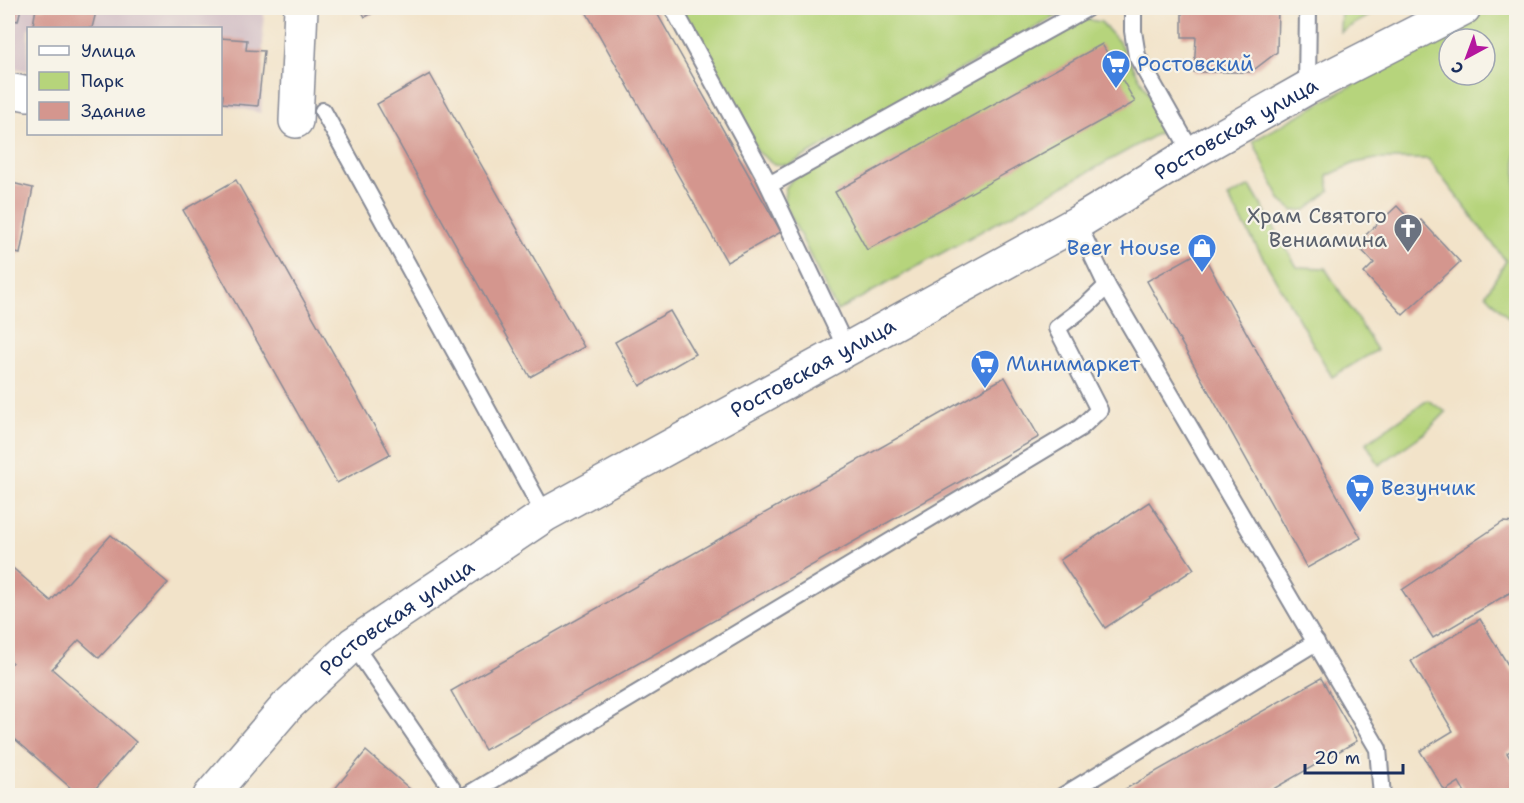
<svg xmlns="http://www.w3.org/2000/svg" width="1524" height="803" font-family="'Shantell Sans',sans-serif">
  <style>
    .industrial { fill: #d2bec5 }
    .green { fill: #b6d47b; stroke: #68826c; stroke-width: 1.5; fill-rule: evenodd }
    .building { fill: #d4968e }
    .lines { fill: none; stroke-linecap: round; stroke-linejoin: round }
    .lane-casing { stroke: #868994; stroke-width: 20 }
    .street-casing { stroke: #868994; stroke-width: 36 }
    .lane { stroke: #fff; stroke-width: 16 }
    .street { stroke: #fff; stroke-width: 33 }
    .labels { text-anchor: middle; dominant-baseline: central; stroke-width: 4.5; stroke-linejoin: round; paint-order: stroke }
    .shop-label { font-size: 21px; fill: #366cbe; stroke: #f7f3e8; text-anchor: start }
    .street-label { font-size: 21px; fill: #1b2f5e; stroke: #f7f3e8 }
    .worship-label { font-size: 21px; fill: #5b616d; stroke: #f7f3e8; text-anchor: end }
  </style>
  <rect width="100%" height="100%" fill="#f7f3e8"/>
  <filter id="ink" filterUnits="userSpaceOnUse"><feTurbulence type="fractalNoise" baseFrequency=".0167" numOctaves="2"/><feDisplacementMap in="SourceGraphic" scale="12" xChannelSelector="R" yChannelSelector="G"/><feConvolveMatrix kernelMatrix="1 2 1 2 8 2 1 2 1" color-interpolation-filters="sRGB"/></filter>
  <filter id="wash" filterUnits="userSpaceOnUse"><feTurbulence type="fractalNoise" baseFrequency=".008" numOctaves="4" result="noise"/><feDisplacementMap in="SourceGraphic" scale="24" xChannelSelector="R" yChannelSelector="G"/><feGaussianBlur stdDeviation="1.35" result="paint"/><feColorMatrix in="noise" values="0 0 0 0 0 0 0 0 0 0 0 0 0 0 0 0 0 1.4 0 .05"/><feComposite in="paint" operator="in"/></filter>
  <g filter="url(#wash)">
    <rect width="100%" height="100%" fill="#f2e3c9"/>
    <path class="industrial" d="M 8,8 L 264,8 L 261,113 L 221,104 L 220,28 L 28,28 L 28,71 L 8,67 Z"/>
    <g class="green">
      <path d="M 679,8 L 1071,8 L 789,165 L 774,164 L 758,152 Z"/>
      <path d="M 1341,8 L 1383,8 L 1340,32 Z"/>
      <path d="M 1500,9 L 1516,13 L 1516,326 L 1486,294 L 1506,261 L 1428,159 L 1376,159 L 1355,163 L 1327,176 L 1330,190 L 1306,210 L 1294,211 L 1281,201 L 1253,141 L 1484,11 ZM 1449,39 L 1485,39 L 1485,75 L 1449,75 Z"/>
      <path d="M 1085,19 L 1101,22 L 1119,42 L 1168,128 L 837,311 L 784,202 L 785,189 L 792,179 L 1076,20 Z"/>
      <path d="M 1250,186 L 1297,267 L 1325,268 L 1377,350 L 1332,377 L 1228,197 Z"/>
      <path d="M 1428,400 L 1446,412 L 1426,432 L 1379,465 L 1366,443 Z"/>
    </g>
    <g id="blocks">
      <g class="building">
        <path d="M 8,8 L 21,8 L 18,21 L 8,19 Z"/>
        <path d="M 36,8 L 97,8 L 92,28 L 50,28 L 33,25 Z"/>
        <path d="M 360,8 L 383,8 L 365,17 Z"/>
        <path d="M 584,8 L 654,8 L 781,232 L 727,262 Z"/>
        <path d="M 1182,8 L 1278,8 L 1277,52 L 1251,72 L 1194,72 L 1196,37 L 1182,37 Z"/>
        <path d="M 220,38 L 247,40 L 246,50 L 264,51 L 258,106 L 222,103 L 223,95 L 220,95 Z"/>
        <path d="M 1102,44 L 1135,102 L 867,250 L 835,192 Z"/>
        <path d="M 430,74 L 584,347 L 530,377 L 377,104 Z"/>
        <path d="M 236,180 L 390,454 L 337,483 L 183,210 Z"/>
        <path d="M 8,182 L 33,188 L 20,254 L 8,251 Z"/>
        <path d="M 1397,206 L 1415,225 L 1421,220 L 1460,262 L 1403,315 L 1364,273 L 1374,263 L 1356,244 Z"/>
        <path d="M 1201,251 L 1361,538 L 1307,568 L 1147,281 Z"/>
        <path d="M 670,311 L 695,354 L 640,386 L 615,342 Z"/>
        <path d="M 1005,377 L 1039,437 L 485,750 L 451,691 Z"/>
        <path d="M 1149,502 L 1194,569 L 1105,628 L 1060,560 Z"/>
        <path d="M 1503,522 L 1516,523 L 1516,589 L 1433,638 L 1402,590 Z"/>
        <path d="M 111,535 L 168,583 L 99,658 L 79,640 L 52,669 L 136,742 L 89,796 L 80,796 L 8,733 L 8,667 L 12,662 L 8,658 L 8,564 L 51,601 Z"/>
        <path d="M 1480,619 L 1516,678 L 1516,747 L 1507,753 L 1516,768 L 1516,787 L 1503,796 L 1467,796 L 1459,782 L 1445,791 L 1420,751 L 1453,731 L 1411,661 Z"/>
        <path d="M 1321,678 L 1357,741 L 1261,796 L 1113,796 Z"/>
        <path d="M 366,751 L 418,796 L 329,796 Z"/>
      </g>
    </g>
  </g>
  <g filter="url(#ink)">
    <use href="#blocks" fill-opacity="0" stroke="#868994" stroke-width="1.5"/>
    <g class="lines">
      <g class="lane-casing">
        <g id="lane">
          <path d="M 673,8 L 764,175 L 847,350"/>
          <path d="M 1133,8 L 1133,31 L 1137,56 L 1192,153"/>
          <path d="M 1307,88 L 1308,8"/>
          <path d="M 323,111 L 545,515"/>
          <path d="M 769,185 L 1087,8"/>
          <path d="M 1077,223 L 1107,286 L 1378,749 L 1382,796"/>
          <path d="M 353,644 L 457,796"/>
          <path d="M 466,796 L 1080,428 L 1099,410 L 1057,328 L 1087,305 L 1107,286"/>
          <path d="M 1063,796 L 1316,642"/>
        </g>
      </g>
      <g class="street-casing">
        <g id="street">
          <path d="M 8,90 L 28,94"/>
          <path d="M 296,121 L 301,8"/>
          <path id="s1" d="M 210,796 L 287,706 L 353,644 L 545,515 L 1077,223 L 1192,153 L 1307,88 L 1464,8"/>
        </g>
      </g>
      <use href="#lane" class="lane"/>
      <use href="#street" class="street"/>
    </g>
  </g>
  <defs>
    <g id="supermarket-pin" transform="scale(1.5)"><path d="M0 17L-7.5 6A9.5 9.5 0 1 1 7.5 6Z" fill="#3f7fe0" stroke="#f7f3e8"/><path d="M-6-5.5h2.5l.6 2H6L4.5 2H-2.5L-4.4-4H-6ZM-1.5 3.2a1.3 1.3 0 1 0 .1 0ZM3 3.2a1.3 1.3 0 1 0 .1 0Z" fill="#fff"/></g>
    <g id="church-pin" transform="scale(1.5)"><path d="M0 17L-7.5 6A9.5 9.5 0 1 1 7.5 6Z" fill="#6b7280" stroke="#f7f3e8"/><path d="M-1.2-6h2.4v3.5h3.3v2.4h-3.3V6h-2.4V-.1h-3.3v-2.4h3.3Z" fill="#fff"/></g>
    <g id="shop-pin" transform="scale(1.5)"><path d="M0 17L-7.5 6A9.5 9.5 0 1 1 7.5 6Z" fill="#3f7fe0" stroke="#f7f3e8"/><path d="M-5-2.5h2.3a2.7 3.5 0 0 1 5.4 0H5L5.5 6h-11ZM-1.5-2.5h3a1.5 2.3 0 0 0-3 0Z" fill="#fff"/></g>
  </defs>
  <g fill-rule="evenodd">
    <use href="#supermarket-pin" x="1116" y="64"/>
    <use href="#church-pin" x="1408" y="228"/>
    <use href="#shop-pin" x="1202" y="248"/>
    <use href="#supermarket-pin" x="985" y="364"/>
    <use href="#supermarket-pin" x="1360" y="488"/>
  </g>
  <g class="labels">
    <g class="shop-label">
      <text x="1137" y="64">Ростовский</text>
      <text x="1181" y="248" text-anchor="end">Beer House</text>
      <text x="1006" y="364">Минимаркет</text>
      <text x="1381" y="488">Везунчик</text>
    </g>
    <g class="street-label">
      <text stroke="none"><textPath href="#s1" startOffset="1232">Ростовская улица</textPath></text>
      <text stroke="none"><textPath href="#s1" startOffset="746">Ростовская улица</textPath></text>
      <text stroke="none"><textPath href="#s1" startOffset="260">Ростовская улица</textPath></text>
    </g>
    <g class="worship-label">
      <text x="1387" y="216">Храм Святого<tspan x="1387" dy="24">Вениамина</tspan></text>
    </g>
  </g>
  <rect width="1524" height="803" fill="none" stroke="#f7f3e8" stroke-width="30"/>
  <rect x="27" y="27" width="195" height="108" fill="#f7f3e8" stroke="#9fa5b1" stroke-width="1.5"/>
  <rect x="39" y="46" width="30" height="9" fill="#ffffff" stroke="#9fa5b1" stroke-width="1.5"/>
  <text x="81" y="57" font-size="18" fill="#1b2f5e">Улица</text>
  <rect x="39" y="72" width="30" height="18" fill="#b6d47b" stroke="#9fa5b1" stroke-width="1.5"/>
  <text x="81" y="87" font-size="18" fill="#1b2f5e">Парк</text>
  <rect x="39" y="102" width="30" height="18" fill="#d4968e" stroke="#9fa5b1" stroke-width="1.5"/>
  <text x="81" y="117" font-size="18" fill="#1b2f5e">Здание</text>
  <g transform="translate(1467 57) rotate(221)"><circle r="28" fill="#f7f3e8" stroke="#9fa5b1" stroke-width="1.5"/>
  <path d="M0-4.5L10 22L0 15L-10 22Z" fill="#b5179e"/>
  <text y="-9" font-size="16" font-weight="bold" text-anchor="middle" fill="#1b2f5e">С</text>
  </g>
  <path d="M1305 764v9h98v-9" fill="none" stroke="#1b2f5e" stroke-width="3"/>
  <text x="1314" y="764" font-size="18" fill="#1b2f5e" stroke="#f7f3e8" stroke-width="4.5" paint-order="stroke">20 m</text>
</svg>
